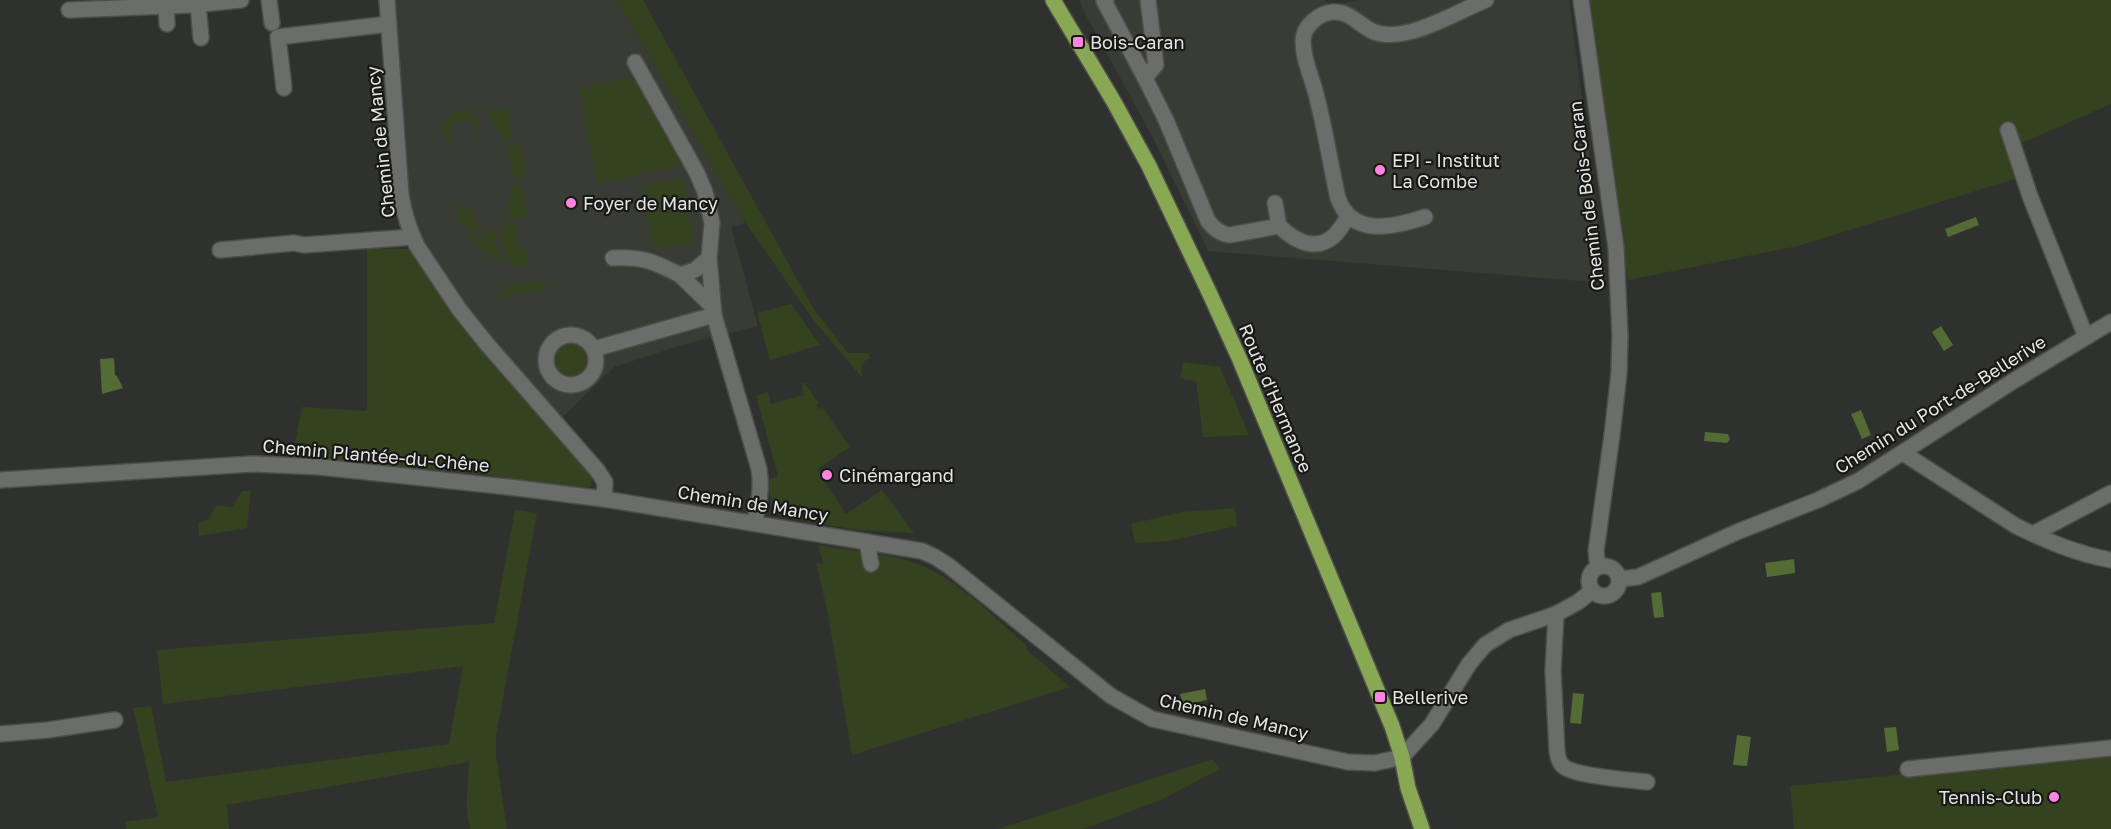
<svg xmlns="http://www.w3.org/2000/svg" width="2111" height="829" font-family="'Golos Text',sans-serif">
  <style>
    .built { fill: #393c35 }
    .green { fill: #34421f }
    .water { fill: #546b35 }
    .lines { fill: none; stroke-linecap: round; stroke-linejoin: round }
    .minor-casing { stroke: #4d4e4c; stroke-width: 18 }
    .major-casing { stroke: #4d4e4c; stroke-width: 18 }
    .minor { stroke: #6b6d6a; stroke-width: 15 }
    .major { stroke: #88a854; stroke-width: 15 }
    .poi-dot { fill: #fe85df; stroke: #181817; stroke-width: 2 }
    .labels { text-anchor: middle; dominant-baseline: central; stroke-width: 4.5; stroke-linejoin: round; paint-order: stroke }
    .poi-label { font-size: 18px; fill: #e5e6e4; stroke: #181817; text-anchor: start }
    .street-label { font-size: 18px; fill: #e5e6e4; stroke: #181817 }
  </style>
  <rect width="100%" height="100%" fill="#2f312e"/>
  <g class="built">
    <path d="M 392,0 L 617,0 L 746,223 L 731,227 L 758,326 L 685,344 L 614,367 L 562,418 L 490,340 L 448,282 L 417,232 L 407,194 Z"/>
    <path d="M 1080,0 L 1325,0 L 1331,6 L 1357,0 L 1569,0 L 1606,283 L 1208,251 L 1153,138 L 1081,6 Z"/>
  </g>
  <g class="green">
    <path d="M 617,0 L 643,0 L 813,308 L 848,353 L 868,353 L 870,358 C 860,362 860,370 863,379 L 811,317 L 746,223 Z"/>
    <path d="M 1588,0 L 2111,0 L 2111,104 L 2017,145 L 2021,177 L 1798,246 L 1628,280 Z"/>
    <path d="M 636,77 L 686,164 L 597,184 L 579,87 Z"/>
    <path d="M 507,108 L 513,138 L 505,142 L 487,116 L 494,110 Z"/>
    <path d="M 463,110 C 479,115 486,129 475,143 C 479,133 478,125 467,120 C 455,119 449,125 449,137 L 456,147 C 435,137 442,114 463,110 Z"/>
    <path d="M 520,143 L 526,178 L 513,178 L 510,157 L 507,149 Z"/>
    <path d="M 682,179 L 694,242 L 654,249 L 642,186 Z"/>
    <path d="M 513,184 L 522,187 L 526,214 C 521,220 512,219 506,214 Z"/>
    <path d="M 459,198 L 458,203 L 463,210 L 473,209 L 473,220 L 483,229 L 481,231 C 463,232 451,215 459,198 Z"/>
    <path d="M 504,221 L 515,225 L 519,246 L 526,251 L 529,267 C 501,267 499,242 504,221 Z"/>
    <path d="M 497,227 L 496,245 L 504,264 L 484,252 L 466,235 L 485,235 Z"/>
    <path d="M 367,248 L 410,249 L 464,325 L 594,476 L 590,487 L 583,492 L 489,475 L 292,458 L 302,407 L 367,411 Z"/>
    <path d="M 533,282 L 545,284 L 546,288 L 495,299 C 506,285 516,282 533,282 Z"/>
    <path d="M 791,304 L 820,345 L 770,360 L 757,313 Z"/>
    <circle cx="572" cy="359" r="19"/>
    <path d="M 1183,362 L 1220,367 L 1249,435 L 1203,437 L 1196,381 L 1180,379 Z"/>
    <path d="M 801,383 L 804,383 L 819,403 L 816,405 L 819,409 L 822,407 L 850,447 L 819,468 L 818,471 L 846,514 L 882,490 L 914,533 L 857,530 L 787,518 L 775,513 L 771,503 L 772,497 L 769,496 L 767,480 L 778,476 L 756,396 L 768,392 L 771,404 L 804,395 Z"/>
    <path d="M 242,491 L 251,491 L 247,528 L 199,536 L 198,523 L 210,519 L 211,513 L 217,505 L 232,507 Z"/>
    <path d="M 1235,508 L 1237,526 L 1168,541 L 1135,543 L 1131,524 L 1181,512 Z"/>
    <path d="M 515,510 L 537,513 L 496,736 L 496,756 L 507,829 L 470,829 C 464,806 468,785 469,762 L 227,805 L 229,829 L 126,829 L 125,822 L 158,817 L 133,708 L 151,706 L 166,782 L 449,744 L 463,666 L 163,704 L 157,650 L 494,623 Z"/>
    <path d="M 818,545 C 851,551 892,553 923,566 C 962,583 994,618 1026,645 L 1028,651 L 1070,687 L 852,755 L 827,609 L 816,563 L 823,564 Z"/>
    <path d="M 2111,753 L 2111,829 L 1794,829 L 1790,786 Z"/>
    <path d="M 1213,759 L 1220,769 L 1161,800 L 1083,829 L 998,829 Z"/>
  </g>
  <g class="water">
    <path d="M 1976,217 L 1979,225 L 1948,237 L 1945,229 Z"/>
    <path d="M 1941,326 L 1953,345 L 1944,351 L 1932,332 Z"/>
    <path d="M 114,358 L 115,375 L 117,376 L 123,388 L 102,394 L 100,359 Z"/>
    <path d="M 1861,410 L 1871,435 L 1862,439 L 1851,414 Z"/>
    <path d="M 1705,432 L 1728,434 L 1730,439 L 1727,443 L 1704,441 Z"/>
    <path d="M 1794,559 L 1795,573 L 1767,577 L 1765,563 Z"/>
    <path d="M 1661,592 L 1664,617 L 1654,618 L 1651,593 Z"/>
    <path d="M 1205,689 L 1207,700 L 1183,705 L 1180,694 Z"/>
    <path d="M 1573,693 L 1584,694 L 1581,724 L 1570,723 Z"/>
    <path d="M 1896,727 L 1899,750 L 1887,752 L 1884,728 Z"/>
    <path d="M 1737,735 L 1751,737 L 1747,766 L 1733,765 Z"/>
  </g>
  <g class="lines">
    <g class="minor-casing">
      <g id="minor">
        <path d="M 269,0 L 272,23"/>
        <path d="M 387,0 L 401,195 C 404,213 409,229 417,246 L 459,309 L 487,344 L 597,470 L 605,482 L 604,499"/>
        <path d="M 1106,0 L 1104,1 L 1145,78 L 1156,65 L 1148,0"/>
        <path d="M 1581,0 L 1616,248 L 1620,336 L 1619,373 L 1612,435 L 1596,551 L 1598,567"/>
        <path d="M 198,4 L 201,38"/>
        <path d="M 166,6 L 167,24"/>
        <path d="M 69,10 L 192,5 L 241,0"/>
        <path d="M 635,62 L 697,173 L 705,192 L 712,223 L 709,258 L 714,315 L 759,469 C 762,489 759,504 754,523"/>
        <path d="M 1145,78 L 1166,120 L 1208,221 C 1214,229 1220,234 1230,235 L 1279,226 L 1275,203"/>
        <path d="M 284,88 L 278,37 L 389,24"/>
        <path d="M 2008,130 L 2030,196 L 2086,337"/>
        <path d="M 1425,217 C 1394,227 1352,238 1338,198 C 1330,163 1325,128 1316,94 C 1312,77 1303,60 1303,41 C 1303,26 1319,13 1333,12 C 1350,11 1360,26 1374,32 C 1406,44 1456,12 1486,0"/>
        <path d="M 1279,226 C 1294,240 1314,253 1334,236 C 1339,231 1344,223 1348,217"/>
        <path d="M 220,250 L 294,243 L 304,245 L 413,237"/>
        <path d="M 613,258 C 642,256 655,262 680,275 L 695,270 L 709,258"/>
        <path d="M 680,275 L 713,307"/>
        <circle cx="571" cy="360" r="25"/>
        <path d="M 594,349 L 714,315"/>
        <path d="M 1903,453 L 2016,526 C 2047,541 2077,554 2111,560"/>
        <path d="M 0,480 L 252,464 L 320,467 L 517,488 L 604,499 L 922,551 L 935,557 L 949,566 L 1111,696 L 1152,719 L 1348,762 L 1375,763 L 1402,757 L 1432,724 L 1469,664 L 1485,645 L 1509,630 L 1556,614 L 1578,602 L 1592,591"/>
        <path d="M 2033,534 L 2111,493"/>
        <path d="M 867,542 L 871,564"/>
        <circle cx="1604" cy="581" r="15"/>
        <path d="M 1620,579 L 1638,577 L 1737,532 L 1818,500 L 1858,481 L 2015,380 L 2111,322"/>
        <path d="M 1556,614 L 1553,671 L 1557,751 C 1558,756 1558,761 1562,765 C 1571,776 1631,780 1647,782"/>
        <path d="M 0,734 L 48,730 L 115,720"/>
        <path d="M 1908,769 L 2111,748"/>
      </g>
    </g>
    <g class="major-casing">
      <path id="major" d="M 1053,0 L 1114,102 L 1149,166 L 1209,292 L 1240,360 L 1392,726 L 1402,757 L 1408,788 L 1422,829"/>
    </g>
    <use href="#minor" class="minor"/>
    <use href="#major" class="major"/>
  </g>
  <g class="poi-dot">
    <rect x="1072" y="36" width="12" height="12" rx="3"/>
    <circle cx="1380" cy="170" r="6"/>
    <circle cx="571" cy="203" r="6"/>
    <circle cx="827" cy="475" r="6"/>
    <rect x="1374" y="691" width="12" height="12" rx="3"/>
    <circle cx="2054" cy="797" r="6"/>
  </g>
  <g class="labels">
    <g class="poi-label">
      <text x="1090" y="42">Bois-Caran</text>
      <text x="1392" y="160">EPI - Institut<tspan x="1392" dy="21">La Combe</tspan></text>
      <text x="583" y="203">Foyer de Mancy</text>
      <text x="839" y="475">Cinémargand</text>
      <text x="1392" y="697">Bellerive</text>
      <text x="2042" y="797" text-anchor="end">Tennis-Club</text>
    </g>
    <g class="street-label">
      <text transform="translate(380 142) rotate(-96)">Chemin de Mancy</text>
      <text transform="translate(1586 196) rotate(-97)">Chemin de Bois-Caran</text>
      <text transform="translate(1276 398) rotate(67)">Route d'Hermance</text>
      <text transform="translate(1940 404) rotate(-32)">Chemin du Port-de-Bellerive</text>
      <text transform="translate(376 455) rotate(5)">Chemin Plantée-du-Chêne</text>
      <text transform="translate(753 503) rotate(9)">Chemin de Mancy</text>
      <text transform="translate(1234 716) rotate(13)">Chemin de Mancy</text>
    </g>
  </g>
</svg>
